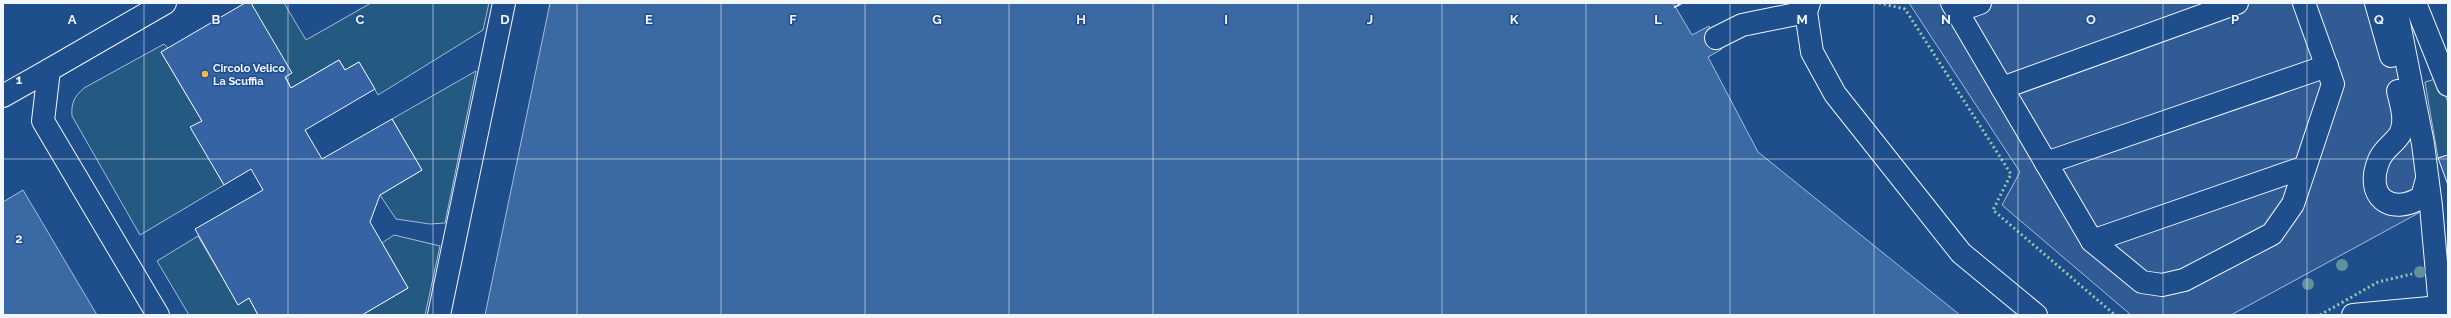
<svg xmlns="http://www.w3.org/2000/svg" width="2451" height="318" font-family="Raleway,sans-serif">
  <style>
    .green { fill: #245a82; stroke: #a8bbd7 }
    .parking { fill: #305b95; stroke: #a8bbd7 }
    .water { fill: #3b69a3; stroke: #a8bbd7 }
    .building { fill: #3563a3; stroke: #f2f6ff }
    .lines { fill: none; stroke-linecap: round; stroke-linejoin: round }
    .minor-casing { stroke: #f2f6ff; stroke-width: 24 }
    .minor { stroke: #1f4e8c; stroke-width: 22 }
    .hedge { stroke: #97c8a6; stroke-width: 3; stroke-dasharray: 2 3; stroke-linecap: butt }
    .wall { stroke: #f2f6ff; stroke-width: 2 }
    .tree { fill: #61919a }
    .grid { fill: none; stroke: #f2f6ff; stroke-width: 1; stroke-opacity: 0.55 }
    .poi-dot { fill: #ffb74d; stroke: #1f4e8c; stroke-width: 1.5 }
    .labels { text-anchor: middle; dominant-baseline: central; stroke-width: 3; stroke-linejoin: round; paint-order: stroke }
    .poi-label { font-size: 11px; font-weight: bold; fill: #f2f6ff; stroke: #1f4e8c; text-anchor: start }
    .grid-label { font-size: 13px; text-anchor: middle; font-weight: bold; fill: #f2f6ff; stroke: #1f4e8c; stroke-width: 3; stroke-linejoin: round; paint-order: stroke }
  </style>
  <rect width="100%" height="100%" fill="#1f4e8c"/>
  <g class="green">
    <path d="M 251,3 L 284,3 L 306,40 L 371,3 L 489,3 L 483,30 L 378,95 L 359,62 L 345,70 L 339,60 L 291,88 Z"/>
    <path d="M 164,44 L 168,48 L 161,52 L 202,121 L 191,127 L 224,185 L 140,235 L 72,116 C 71,103 74,97 84,88 Z"/>
    <path d="M 476,71 L 445,223 L 430,224 L 396,219 L 380,195 L 422,170 L 392,119 Z"/>
    <path d="M 2439,78 L 2448,103 L 2448,155 L 2438,158 L 2425,82 Z"/>
    <path d="M 394,235 L 440,246 L 425,315 L 362,315 L 408,288 L 382,243 Z"/>
    <path d="M 198,236 L 238,304 L 249,298 L 258,315 L 189,315 L 157,261 Z"/>
  </g>
  <path class="parking" d="M 1909,3 L 2389,3 L 2437,203 L 2231,315 L 2131,315 L 2002,205 L 2020,172 Z"/>
  <g class="water">
    <path d="M 550,3 L 1673,3 L 1692,35 L 1709,26 L 1722,49 L 1708,57 L 1758,152 L 1960,315 L 485,315 Z"/>
    <path d="M 23,190 L 97,315 L 3,315 L 3,202 Z"/>
  </g>
  <g class="building">
    <path d="M 245,3 L 251,3 L 292,73 L 285,77 L 291,88 L 339,60 L 345,70 L 359,62 L 375,89 L 305,130 L 322,159 L 392,119 L 422,170 L 380,195 L 370,222 L 408,288 L 362,315 L 258,315 L 249,298 L 238,305 L 195,229 L 263,190 L 251,169 L 224,185 L 190,127 L 202,121 L 161,52 Z"/>
    <path d="M 2448,155 L 2448,185 L 2438,158 Z"/>
  </g>
  <g class="lines">
    <g class="minor-casing">
      <g id="minor">
        <path d="M 1809,3 L 1806,12 L 1812,52 L 1835,94 L 1961,253 L 2036,315"/>
        <path d="M 1952,3 L 2092,241 L 2142,282 L 2162,285 L 2184,280 L 2272,234 L 2293,204 L 2333,84 L 2304,3"/>
        <path d="M 2376,3 L 2391,56"/>
        <path d="M 2395,3 L 2423,144 L 2431,206 L 2440,307 L 2448,315"/>
        <path d="M 2415,3 L 2448,85"/>
        <path d="M 1957,11 L 1980,3"/>
        <path d="M 1716,38 L 1742,25 L 1806,12"/>
        <path d="M 2002,88 L 2237,3"/>
        <path d="M 2398,91 C 2401,104 2407,121 2400,134 C 2395,143 2384,148 2379,160 C 2364,196 2390,217 2422,197 L 2427,179"/>
        <path d="M 3,96 L 49,70"/>
        <path d="M 2046,163 L 2327,66"/>
        <path d="M 2092,241 L 2305,167"/>
        <path d="M 158,315 L 43,121 L 49,70 L 165,3"/>
        <path d="M 439,315 L 504,3"/>
        <path d="M 2353,315 L 2440,307"/>
      </g>
    </g>
    <use href="#minor" class="minor"/>
    <g class="hedge">
      <path d="M 1879,3 L 1905,9 L 2011,174 L 1993,210 L 2115,315"/>
      <path d="M 2320,315 L 2378,282 L 2412,274"/>
    </g>
    <path class="wall" d="M 1675,7 L 1682,3"/>
  </g>
  <g class="tree">
    <circle cx="2342" cy="265" r="6"/>
    <circle cx="2420" cy="272" r="6"/>
    <circle cx="2308" cy="284" r="6"/>
  </g>
  <path class="grid" d="M 144,3 L 144,315M 288,3 L 288,315M 433,3 L 433,315M 577,3 L 577,315M 721,3 L 721,315M 865,3 L 865,315M 1009,3 L 1009,315M 1153,3 L 1153,315M 1298,3 L 1298,315M 1442,3 L 1442,315M 1586,3 L 1586,315M 1730,3 L 1730,315M 1874,3 L 1874,315M 2018,3 L 2018,315M 2163,3 L 2163,315M 2307,3 L 2307,315M 3,159 L 2448,159"/>
  <circle class="poi-dot" cx="205" cy="74" r="4"/>
  <g class="labels">
    <g class="poi-label">
      <text x="213" y="68">Circolo Velico<tspan x="213" dy="13">La Scuffia</tspan></text>
    </g>
  </g>
  <g class="grid-label">
    <text x="72" y="24">A</text>
    <text x="216" y="24">B</text>
    <text x="360" y="24">C</text>
    <text x="505" y="24">D</text>
    <text x="649" y="24">E</text>
    <text x="793" y="24">F</text>
    <text x="937" y="24">G</text>
    <text x="1081" y="24">H</text>
    <text x="1226" y="24">I</text>
    <text x="1370" y="24">J</text>
    <text x="1514" y="24">K</text>
    <text x="1658" y="24">L</text>
    <text x="1802" y="24">M</text>
    <text x="1946" y="24">N</text>
    <text x="2091" y="24">O</text>
    <text x="2235" y="24">P</text>
    <text x="2379" y="24">Q</text>
    <text x="19" y="84">1</text>
    <text x="19" y="243">2</text>
  </g>
  <rect width="2451" height="318" fill="none" stroke="#f2f6ff" stroke-width="8"/>
</svg>
